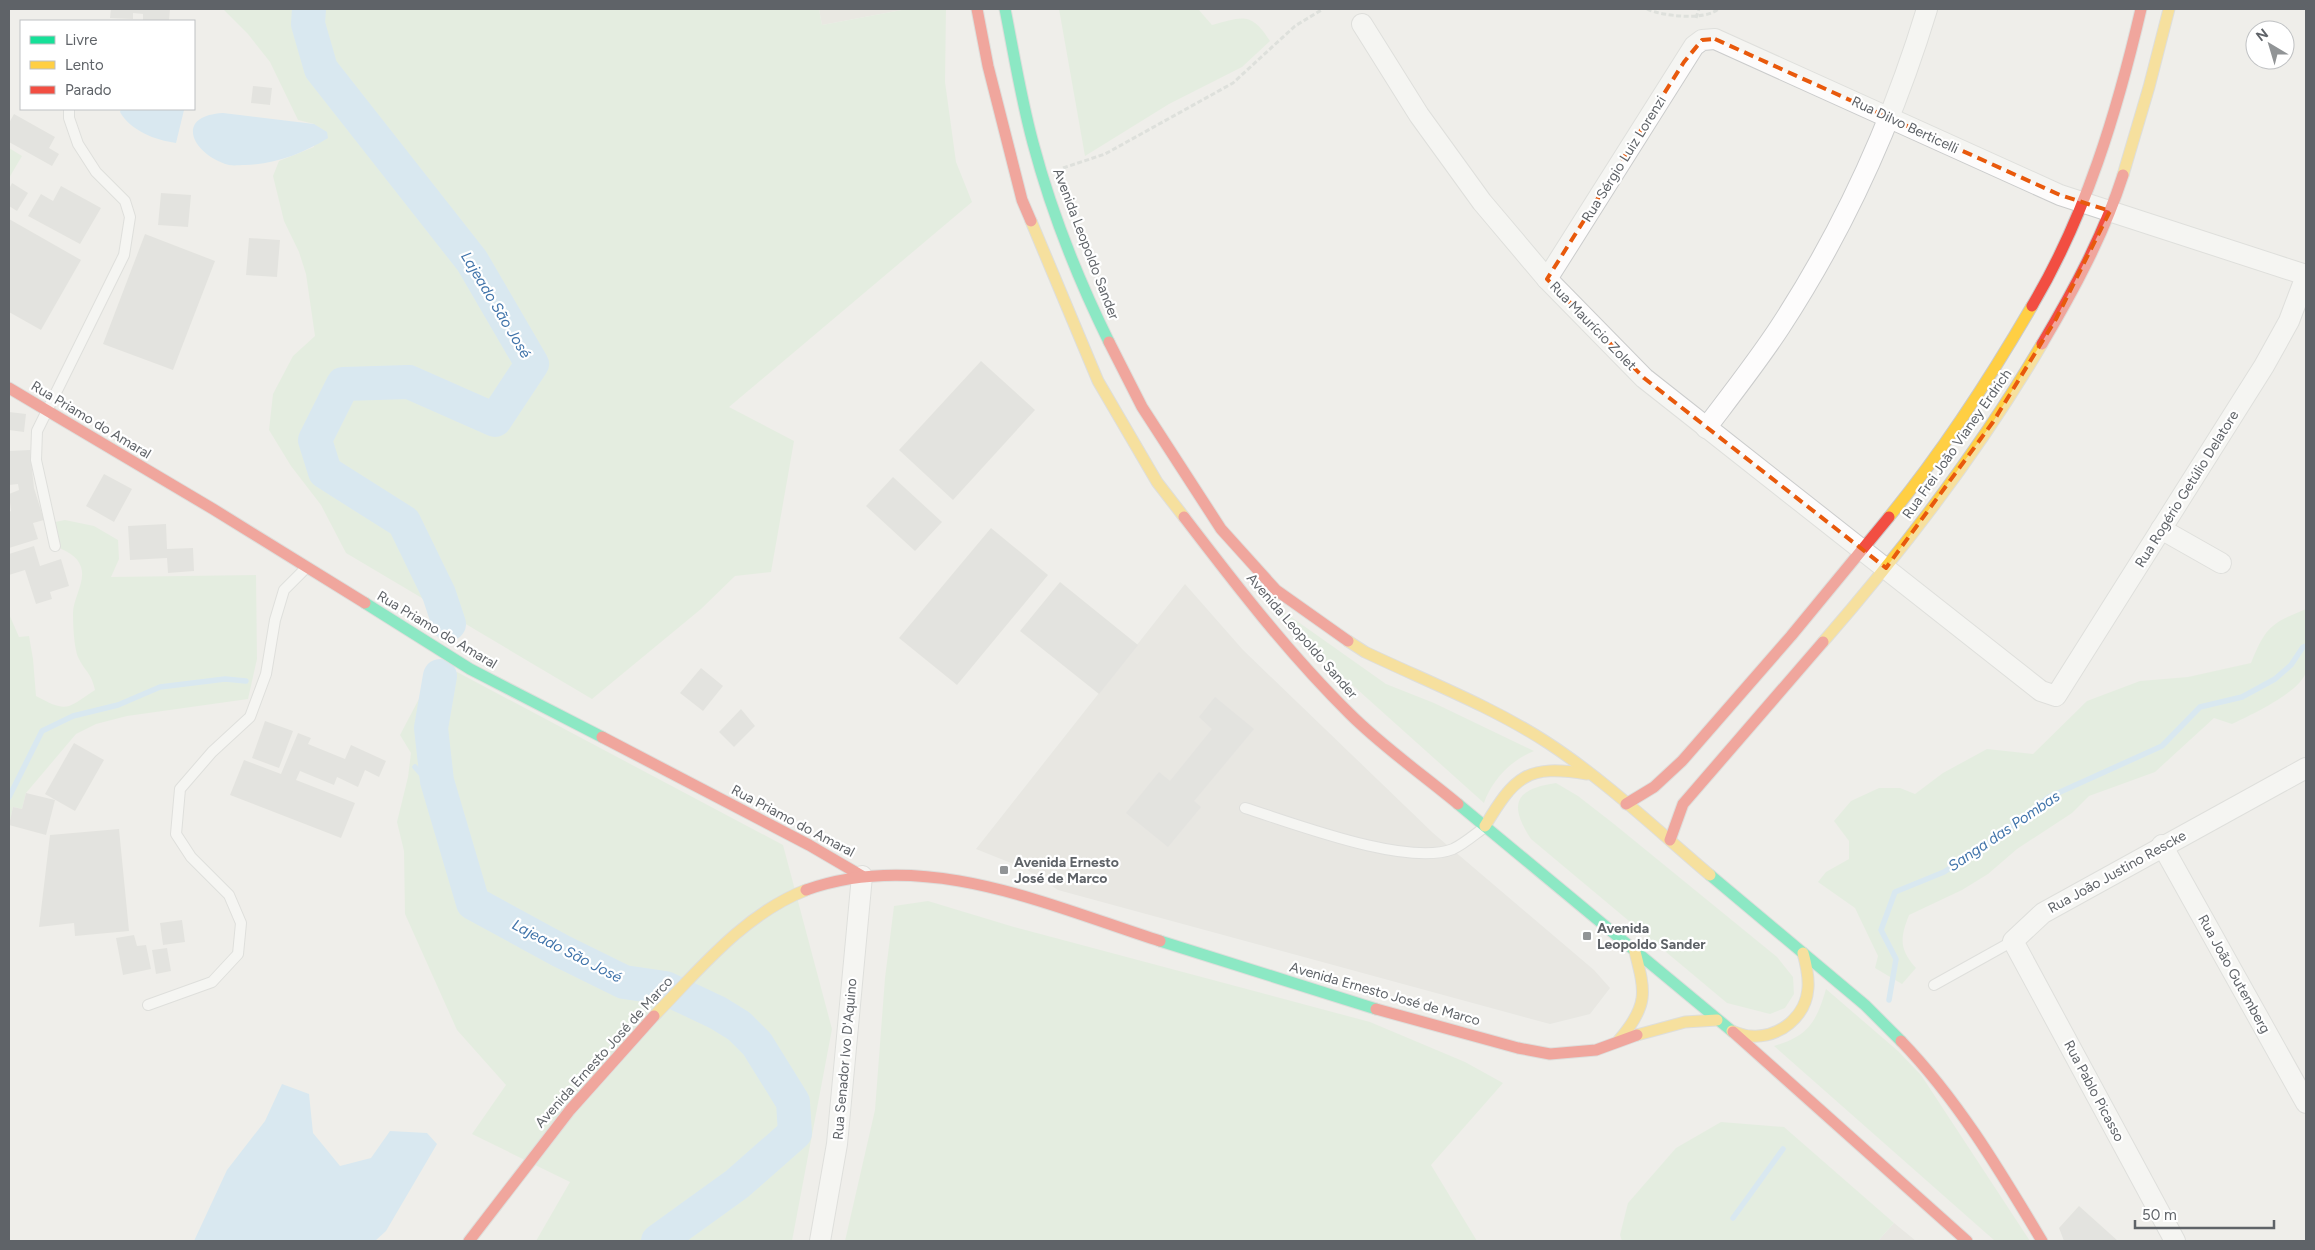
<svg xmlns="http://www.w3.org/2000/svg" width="2315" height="1250" font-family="Figtree,sans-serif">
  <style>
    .industrial { fill: #dfddda }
    .education { fill: #e2e0da }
    .green { fill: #d8ebd6 }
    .water { fill: #bfe0f9 }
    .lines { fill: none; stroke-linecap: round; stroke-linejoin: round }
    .stream { stroke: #bfe0f9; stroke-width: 5.5 }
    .river { stroke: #bfe0f9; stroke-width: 34 }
    .building { fill: #d6d5d3 }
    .lane-casing { stroke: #cbcccc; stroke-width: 12 }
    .street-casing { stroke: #cbcccc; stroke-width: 22 }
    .fast-casing { stroke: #cacacb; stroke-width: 13 }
    .slow-casing { stroke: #cacacb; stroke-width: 13 }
    .jam-casing { stroke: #cacacb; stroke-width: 13 }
    .path { stroke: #cacfcc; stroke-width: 3; stroke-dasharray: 5 2.5; stroke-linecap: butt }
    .lane { stroke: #fdfcfc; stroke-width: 10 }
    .street { stroke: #fdfcfc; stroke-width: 20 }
    .fast { stroke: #16e098; stroke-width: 11 }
    .slow { stroke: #ffcf43; stroke-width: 11 }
    .jam { stroke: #f24e42; stroke-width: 11 }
    .marked { fill: none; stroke: #e8590c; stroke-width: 4; stroke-dasharray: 10 6; stroke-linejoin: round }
    .poi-dot { fill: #919496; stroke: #fff; stroke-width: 2 }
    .labels { text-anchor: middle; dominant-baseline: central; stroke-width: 4.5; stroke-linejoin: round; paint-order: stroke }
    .street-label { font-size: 14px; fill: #5f6368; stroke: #fff }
    .poi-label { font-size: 14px; font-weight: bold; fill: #5f6368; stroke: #fff; text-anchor: start }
    .water-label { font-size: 15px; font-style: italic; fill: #4174aa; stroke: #fff }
  </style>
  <rect width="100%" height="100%" fill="#efeeea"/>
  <g class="industrial">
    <path d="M 1185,584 L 1243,650 L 1433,833 L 1594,970 L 1610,988 L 1590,1014 L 1550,1024 L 1058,890 L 1026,869 L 976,849 Z"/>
    <path d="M 1894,1223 L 1916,1241 L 1878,1241 Z"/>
  </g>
  <path class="education" d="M 819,9 L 907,9 L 822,25 Z"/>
  <g class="green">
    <path d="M 223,9 L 819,9 L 822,25 L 907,9 L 946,9 L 945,82 L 956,162 L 972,202 L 729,407 L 794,441 L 771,572 L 735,576 L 701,609 L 592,699 L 346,553 L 321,505 L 291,466 L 269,430 L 273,394 L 293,356 L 315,336 L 306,274 L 299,252 L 284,221 L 273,176 L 279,161 L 314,147 L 314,124 L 298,120 L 270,62 L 248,34 Z"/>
    <path d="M 1059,9 L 1198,9 L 1212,25 C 1242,17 1251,11 1270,41 L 1242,67 L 1169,104 L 1085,156 Z"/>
    <path d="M 9,148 L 22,156 L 9,178 Z"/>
    <path d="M 65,520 L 94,526 L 118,540 L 119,559 L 111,577 L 256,575 L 257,659 L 248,699 L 127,716 L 96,724 L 76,734 L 26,793 L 22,809 L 13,807 L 9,825 L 9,614 L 19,637 L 29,636 L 33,659 L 36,696 C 68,713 66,709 95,690 C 91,672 86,673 79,659 C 74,650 73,624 73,613 C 73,599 86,581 81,567 C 77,555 66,551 55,546 L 50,523 Z"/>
    <path d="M 1267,600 L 1386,684 L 1434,703 L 1534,751 C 1511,760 1492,780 1484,803 L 1329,664 L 1266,604 Z"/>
    <path d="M 2306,609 C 2306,629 2309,652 2306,671 C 2303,691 2249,716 2232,724 L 2214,718 L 2155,772 L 2089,796 L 2072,813 L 2017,849 L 1988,874 L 1962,890 L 1909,915 C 1900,938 1899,949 1916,968 L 1902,984 L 1875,968 L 1878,956 L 1855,908 L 1818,882 L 1826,872 L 1849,859 L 1849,841 L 1834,821 L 1851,801 L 1879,788 L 1900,788 L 1915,794 L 1943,773 L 1987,749 L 2033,754 L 2087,701 L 2140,681 L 2188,677 L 2251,663 C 2266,627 2270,624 2306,609 Z"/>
    <path d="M 457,672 L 783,845 L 832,1029 L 792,1241 L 536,1241 L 570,1182 L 472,1134 L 506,1085 L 457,1030 L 405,914 L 404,851 L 397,822 L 408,777 L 411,753 L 400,735 L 421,695 Z"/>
    <path d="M 1556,783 L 1578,796 L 1614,824 L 1777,957 L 1793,977 L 1794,994 L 1785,1008 L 1770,1014 L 1727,1003 L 1531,839 C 1508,804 1515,789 1556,783 Z"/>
    <path d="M 928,901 L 1014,927 L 1370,1022 L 1465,1062 L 1503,1083 L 1431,1165 L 1477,1241 L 845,1241 L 875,1110 L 885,978 L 894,906 Z"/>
    <path d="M 1826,989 L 1898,1051 L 1921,1075 L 2030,1241 L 1995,1241 L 1774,1046 C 1808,1036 1816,1023 1826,989 Z"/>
    <path d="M 1721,1122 L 1784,1127 L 1894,1223 L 1878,1241 L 1622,1241 L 1620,1235 L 1628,1203 L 1676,1148 Z"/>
  </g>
  <g class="water">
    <path d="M 121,109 L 184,110 L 176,143 C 155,140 131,131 120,112 Z"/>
    <path d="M 223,113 L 314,124 L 327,132 L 328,138 C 302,154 275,164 245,165 C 240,165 234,166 229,165 C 194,156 172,116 223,113 Z"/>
    <path d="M 282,1084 L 309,1094 L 313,1133 L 340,1166 L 371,1158 L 390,1131 L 427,1133 L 437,1144 L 386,1231 L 375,1241 L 194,1241 L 227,1170 L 265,1121 Z"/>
  </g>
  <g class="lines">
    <g class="stream">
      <path d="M 415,767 L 423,776 L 437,781"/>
      <path d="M 9,797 L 42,731 L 73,716 L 118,705 L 160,687 L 225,679 L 246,681"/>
      <path d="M 1889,1000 L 1896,959 L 1881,930 L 1895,892 L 1944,872 L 2003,833 L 2049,797 L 2162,746 L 2200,707 L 2242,697 L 2275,679 L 2291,665 L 2303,647 L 2306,646"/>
      <path d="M 1733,1218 L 1783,1149"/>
    </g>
    <g class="river">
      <path d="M 309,9 L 308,24 L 321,69 L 472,261 L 532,364 L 495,420 L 409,382 L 343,384 L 315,440 L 325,472 L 404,522 L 439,594 L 449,624"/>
      <path d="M 440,676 L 431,728 L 437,781 L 473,903 L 561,951 L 624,982 L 665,988 L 718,1013 L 739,1026 L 757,1044 L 793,1102 L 795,1133 L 737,1184 L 658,1241"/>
    </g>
  </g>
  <g class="building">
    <path d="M 111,9 L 170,9 L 169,21 L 143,21 L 143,14 L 133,13 L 133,19 L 110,18 Z"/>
    <path d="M 253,86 L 272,88 L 270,105 L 251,103 Z"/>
    <path d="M 14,114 L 55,137 L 49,148 L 59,154 L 52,166 L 9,142 L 9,123 Z"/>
    <path d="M 12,183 L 28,193 L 17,211 L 9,206 L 9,189 Z"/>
    <path d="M 61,186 L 101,208 L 80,244 L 28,216 L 41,194 L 53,201 Z"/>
    <path d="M 161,193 L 191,195 L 188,227 L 158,225 Z"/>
    <path d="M 9,219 L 81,260 L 41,330 L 9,312 Z"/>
    <path d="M 145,234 L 215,261 L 173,370 L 103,344 Z"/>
    <path d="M 249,238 L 280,240 L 277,277 L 246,275 Z"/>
    <path d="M 981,361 L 1035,410 L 953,500 L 899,450 Z"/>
    <path d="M 9,412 L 26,414 L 24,432 L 9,430 Z"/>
    <path d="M 30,450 L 34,488 L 44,520 L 33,523 L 38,539 L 9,548 L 9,512 L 11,511 L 9,494 L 19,490 L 18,484 L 9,485 L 9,451 Z"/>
    <path d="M 104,474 L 132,489 L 114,522 L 86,506 Z"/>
    <path d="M 893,477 L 942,522 L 915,551 L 866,506 Z"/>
    <path d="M 166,524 L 167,549 L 193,548 L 194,571 L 168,573 L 167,558 L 130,560 L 128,526 Z"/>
    <path d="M 991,528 L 1048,575 L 957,685 L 899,638 Z"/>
    <path d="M 34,546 L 40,566 L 61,559 L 69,586 L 50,592 L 52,599 L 36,604 L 25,570 L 9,575 L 9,554 Z"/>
    <path d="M 1060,582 L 1138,645 L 1099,694 L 1020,631 Z"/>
    <path d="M 701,668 L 723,686 L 703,711 L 680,693 Z"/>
    <path d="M 1215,697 L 1254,729 L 1194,801 L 1201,807 L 1168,847 L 1126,813 L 1159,772 L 1170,781 L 1212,729 L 1199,717 Z"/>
    <path d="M 741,709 L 755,726 L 734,747 L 719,732 Z"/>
    <path d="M 265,721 L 293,731 L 279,768 L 252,758 Z"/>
    <path d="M 298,733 L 311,738 L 308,744 L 345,759 L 351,745 L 386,761 L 379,777 L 365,770 L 358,787 L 337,777 L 334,785 L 300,771 L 296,780 L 355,803 L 341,838 L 230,795 L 244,760 L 281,774 Z"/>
    <path d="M 74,743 L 104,760 L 75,811 L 45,794 Z"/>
    <path d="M 26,793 L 55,800 L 46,835 L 9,825 L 13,807 L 22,809 Z"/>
    <path d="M 119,829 L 129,931 L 75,936 L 74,923 L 39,927 L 50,835 Z"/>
    <path d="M 182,920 L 185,942 L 163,945 L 160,923 Z"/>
    <path d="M 134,935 L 137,946 L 146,945 L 151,969 L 123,975 L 116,938 Z"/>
    <path d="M 167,948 L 171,971 L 156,974 L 152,950 Z"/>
    <path d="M 2079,1206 L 2118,1241 L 2064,1241 L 2059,1228 Z"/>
  </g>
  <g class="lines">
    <g class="lane-casing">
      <g id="lane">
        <path d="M 55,546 L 36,460 L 37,431 L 124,255 L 130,217 L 125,201 L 96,172 L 78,144 L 69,118 L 69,109"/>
        <path d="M 1245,808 C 1293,823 1407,867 1453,849 C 1464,844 1475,834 1485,827"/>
        <path d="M 1934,985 L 2013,941"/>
        <path d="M 148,1005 L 212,982 L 238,954 L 241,923 L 229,895 L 191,857 L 176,834 L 180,789 L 212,752 L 250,717 L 266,674 L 275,620 L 284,590 L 305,569"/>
      </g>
    </g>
    <g class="street-casing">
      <g id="street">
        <path d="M 1362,24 L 1419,115 L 1482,202 L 1547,279 L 1644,378 L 2041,691 L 2056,696 L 2264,366 L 2289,321 L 2306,276"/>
        <path d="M 1547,279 L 1694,46 L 1702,40 L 1715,39 L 2060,195 L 2306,275"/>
        <path d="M 1706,428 C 1731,395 1757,362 1780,327 C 1844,229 1893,121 1927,9"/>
        <path d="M 2161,529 L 2221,563"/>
        <path d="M 2162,845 L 2306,1103"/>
        <path d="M 820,1241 L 837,1144 L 862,876"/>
        <path d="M 2175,1241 L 2013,941 L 2043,913 L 2306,768"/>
      </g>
    </g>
    <g class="fast-casing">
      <g id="fast">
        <path d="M 1005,9 C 1014,54 1021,99 1033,143 C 1051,211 1078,279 1109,342"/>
        <path d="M 365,603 L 470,669 L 602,737"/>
        <path d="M 1458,804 L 1733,1032"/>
        <path d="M 1710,875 L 1865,1005 L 1901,1041"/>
        <path d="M 1160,941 L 1376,1009"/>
      </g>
    </g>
    <g class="slow-casing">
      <g id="slow">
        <path d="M 2123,175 L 2149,87 L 2169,9"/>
        <path d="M 1031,221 L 1098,381 L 1157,482 L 1184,517"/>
        <path d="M 1889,517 C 1943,451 1989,380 2032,306"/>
        <path d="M 1348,641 L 1365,652 C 1426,681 1491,706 1548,743 C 1606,781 1657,830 1710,875"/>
        <path d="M 1823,642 C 1905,548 1979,451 2042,344"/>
        <path d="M 1485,826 C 1515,776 1527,764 1587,774"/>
        <path d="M 654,1016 C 699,970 744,914 806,890"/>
        <path d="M 1732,1031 C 1738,1033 1744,1036 1751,1036 C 1779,1038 1806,1017 1808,988 C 1809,976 1806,964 1803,953"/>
        <path d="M 1637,1035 L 1685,1022 L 1717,1020"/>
        <path d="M 1619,1040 C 1650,1004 1645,991 1634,948"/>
      </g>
    </g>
    <g class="jam-casing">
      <g id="jam">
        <path d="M 977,9 L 988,66 L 1022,200 L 1031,221"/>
        <path d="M 2032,306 C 2086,215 2117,112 2141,9"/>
        <path d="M 1109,342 L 1142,407 L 1221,529 L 1276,590 L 1348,641"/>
        <path d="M 2042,344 C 2074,290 2104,234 2123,175"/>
        <path d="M 9,388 L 213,509 L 365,603"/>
        <path d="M 1184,517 C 1236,585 1289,654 1350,714 C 1382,746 1423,775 1458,804"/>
        <path d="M 602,737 L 809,845 L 862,876"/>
        <path d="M 1626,804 L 1654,787 L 1682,761 L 1791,636 L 1889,517"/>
        <path d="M 1670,840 L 1683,804 L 1823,642"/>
        <path d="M 806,890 C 924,848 1048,905 1160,941"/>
        <path d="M 1376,1009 L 1518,1048 L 1550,1054 L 1596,1050 L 1637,1035"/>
        <path d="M 1733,1032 L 1967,1241"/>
        <path d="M 1901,1041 C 1958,1100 2000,1171 2042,1241"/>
        <path d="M 469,1241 L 570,1110 L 654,1016"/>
      </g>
    </g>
    <g class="path">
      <path d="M 1647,9 C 1661,16 1706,21 1718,9"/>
      <path d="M 1696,18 L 1699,9"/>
      <path d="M 1063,168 L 1105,154 L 1233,83 L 1295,26 L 1323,9"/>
    </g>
    <use href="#lane" class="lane"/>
    <use href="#street" class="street"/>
    <use href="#fast" class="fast"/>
    <use href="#slow" class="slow"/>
    <use href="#jam" class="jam"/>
  </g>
  <path d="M0 0H2315V1250H0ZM 1715,39 L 2060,195 L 2110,211 L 2056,319 L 1993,422 L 1886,568 L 1644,378 L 1547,279 L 1684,62 L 1702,40 Z" fill="#efeeea" fill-opacity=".55" fill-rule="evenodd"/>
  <path class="marked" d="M 1715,39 L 2060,195 L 2110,211 L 2056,319 L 1993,422 L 1886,568 L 1644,378 L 1547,279 L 1684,62 L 1702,40 Z"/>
  <g class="poi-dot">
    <rect x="999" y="865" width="10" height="10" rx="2.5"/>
    <rect x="1582" y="931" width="10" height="10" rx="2.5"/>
  </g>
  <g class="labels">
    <g class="street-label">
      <text transform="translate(1905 125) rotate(25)">Rua Dilvo Berticelli</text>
      <text transform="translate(1624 159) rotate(-58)">Rua Sérgio Luiz Lorenzi</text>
      <text transform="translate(1086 244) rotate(69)">Avenida Leopoldo Sander</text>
      <text transform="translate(1593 326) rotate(46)">Rua Maurício Zolet</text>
      <text transform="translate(91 420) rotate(31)">Rua Priamo do Amaral</text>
      <text transform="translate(1957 444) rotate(-55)">Rua Frei João Vianey Erdrich</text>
      <text transform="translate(2187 489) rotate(-58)">Rua Rogério Getúlio Delatore</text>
      <text transform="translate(437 630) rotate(31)">Rua Priamo do Amaral</text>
      <text transform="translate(1302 636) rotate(49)">Avenida Leopoldo Sander</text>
      <text transform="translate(793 821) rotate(28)">Rua Priamo do Amaral</text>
      <text transform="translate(2117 872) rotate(-29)">Rua João Justino Rescke</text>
      <text transform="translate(2234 974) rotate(61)">Rua João Gutemberg</text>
      <text transform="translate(1385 994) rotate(16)">Avenida Ernesto José de Marco</text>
      <text transform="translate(604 1052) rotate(-48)">Avenida Ernesto José de Marco</text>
      <text transform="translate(845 1059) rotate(-85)">Rua Senador Ivo D'Aquino</text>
      <text transform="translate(2094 1091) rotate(62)">Rua Pablo Picasso</text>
    </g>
    <g class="poi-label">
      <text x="1014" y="862">Avenida Ernesto<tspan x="1014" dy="16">José de Marco</tspan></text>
      <text x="1597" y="928">Avenida<tspan x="1597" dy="16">Leopoldo Sander</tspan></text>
    </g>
    <g class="water-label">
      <text transform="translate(496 305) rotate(59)">Lajeado São José</text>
      <text transform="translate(2004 831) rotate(-34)">Sanga das Pombas</text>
      <text transform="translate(567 951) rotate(27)">Lajeado São José</text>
    </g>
  </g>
  <rect width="2315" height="1250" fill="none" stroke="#5f6368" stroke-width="20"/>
  <rect x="20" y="20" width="175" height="90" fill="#ffffff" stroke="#bfc1c3"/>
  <rect x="30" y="36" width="25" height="8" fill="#16e098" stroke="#bfc1c3"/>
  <text x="65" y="45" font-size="15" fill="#5f6368">Livre</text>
  <rect x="30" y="61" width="25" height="8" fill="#ffcf43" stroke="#bfc1c3"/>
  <text x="65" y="70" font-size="15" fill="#5f6368">Lento</text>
  <rect x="30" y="86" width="25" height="8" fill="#f24e42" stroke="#bfc1c3"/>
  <text x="65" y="95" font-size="15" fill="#5f6368">Parado</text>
  <g transform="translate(2270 45) rotate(322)"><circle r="24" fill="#ffffff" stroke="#bfc1c3"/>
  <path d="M0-4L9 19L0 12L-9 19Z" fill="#919496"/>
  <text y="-8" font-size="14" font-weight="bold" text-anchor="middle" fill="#5f6368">N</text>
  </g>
  <path d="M2135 1220v8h139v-8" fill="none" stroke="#5f6368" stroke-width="2.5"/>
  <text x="2142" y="1220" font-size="15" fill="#5f6368" stroke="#ffffff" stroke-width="4" paint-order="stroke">50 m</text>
</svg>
